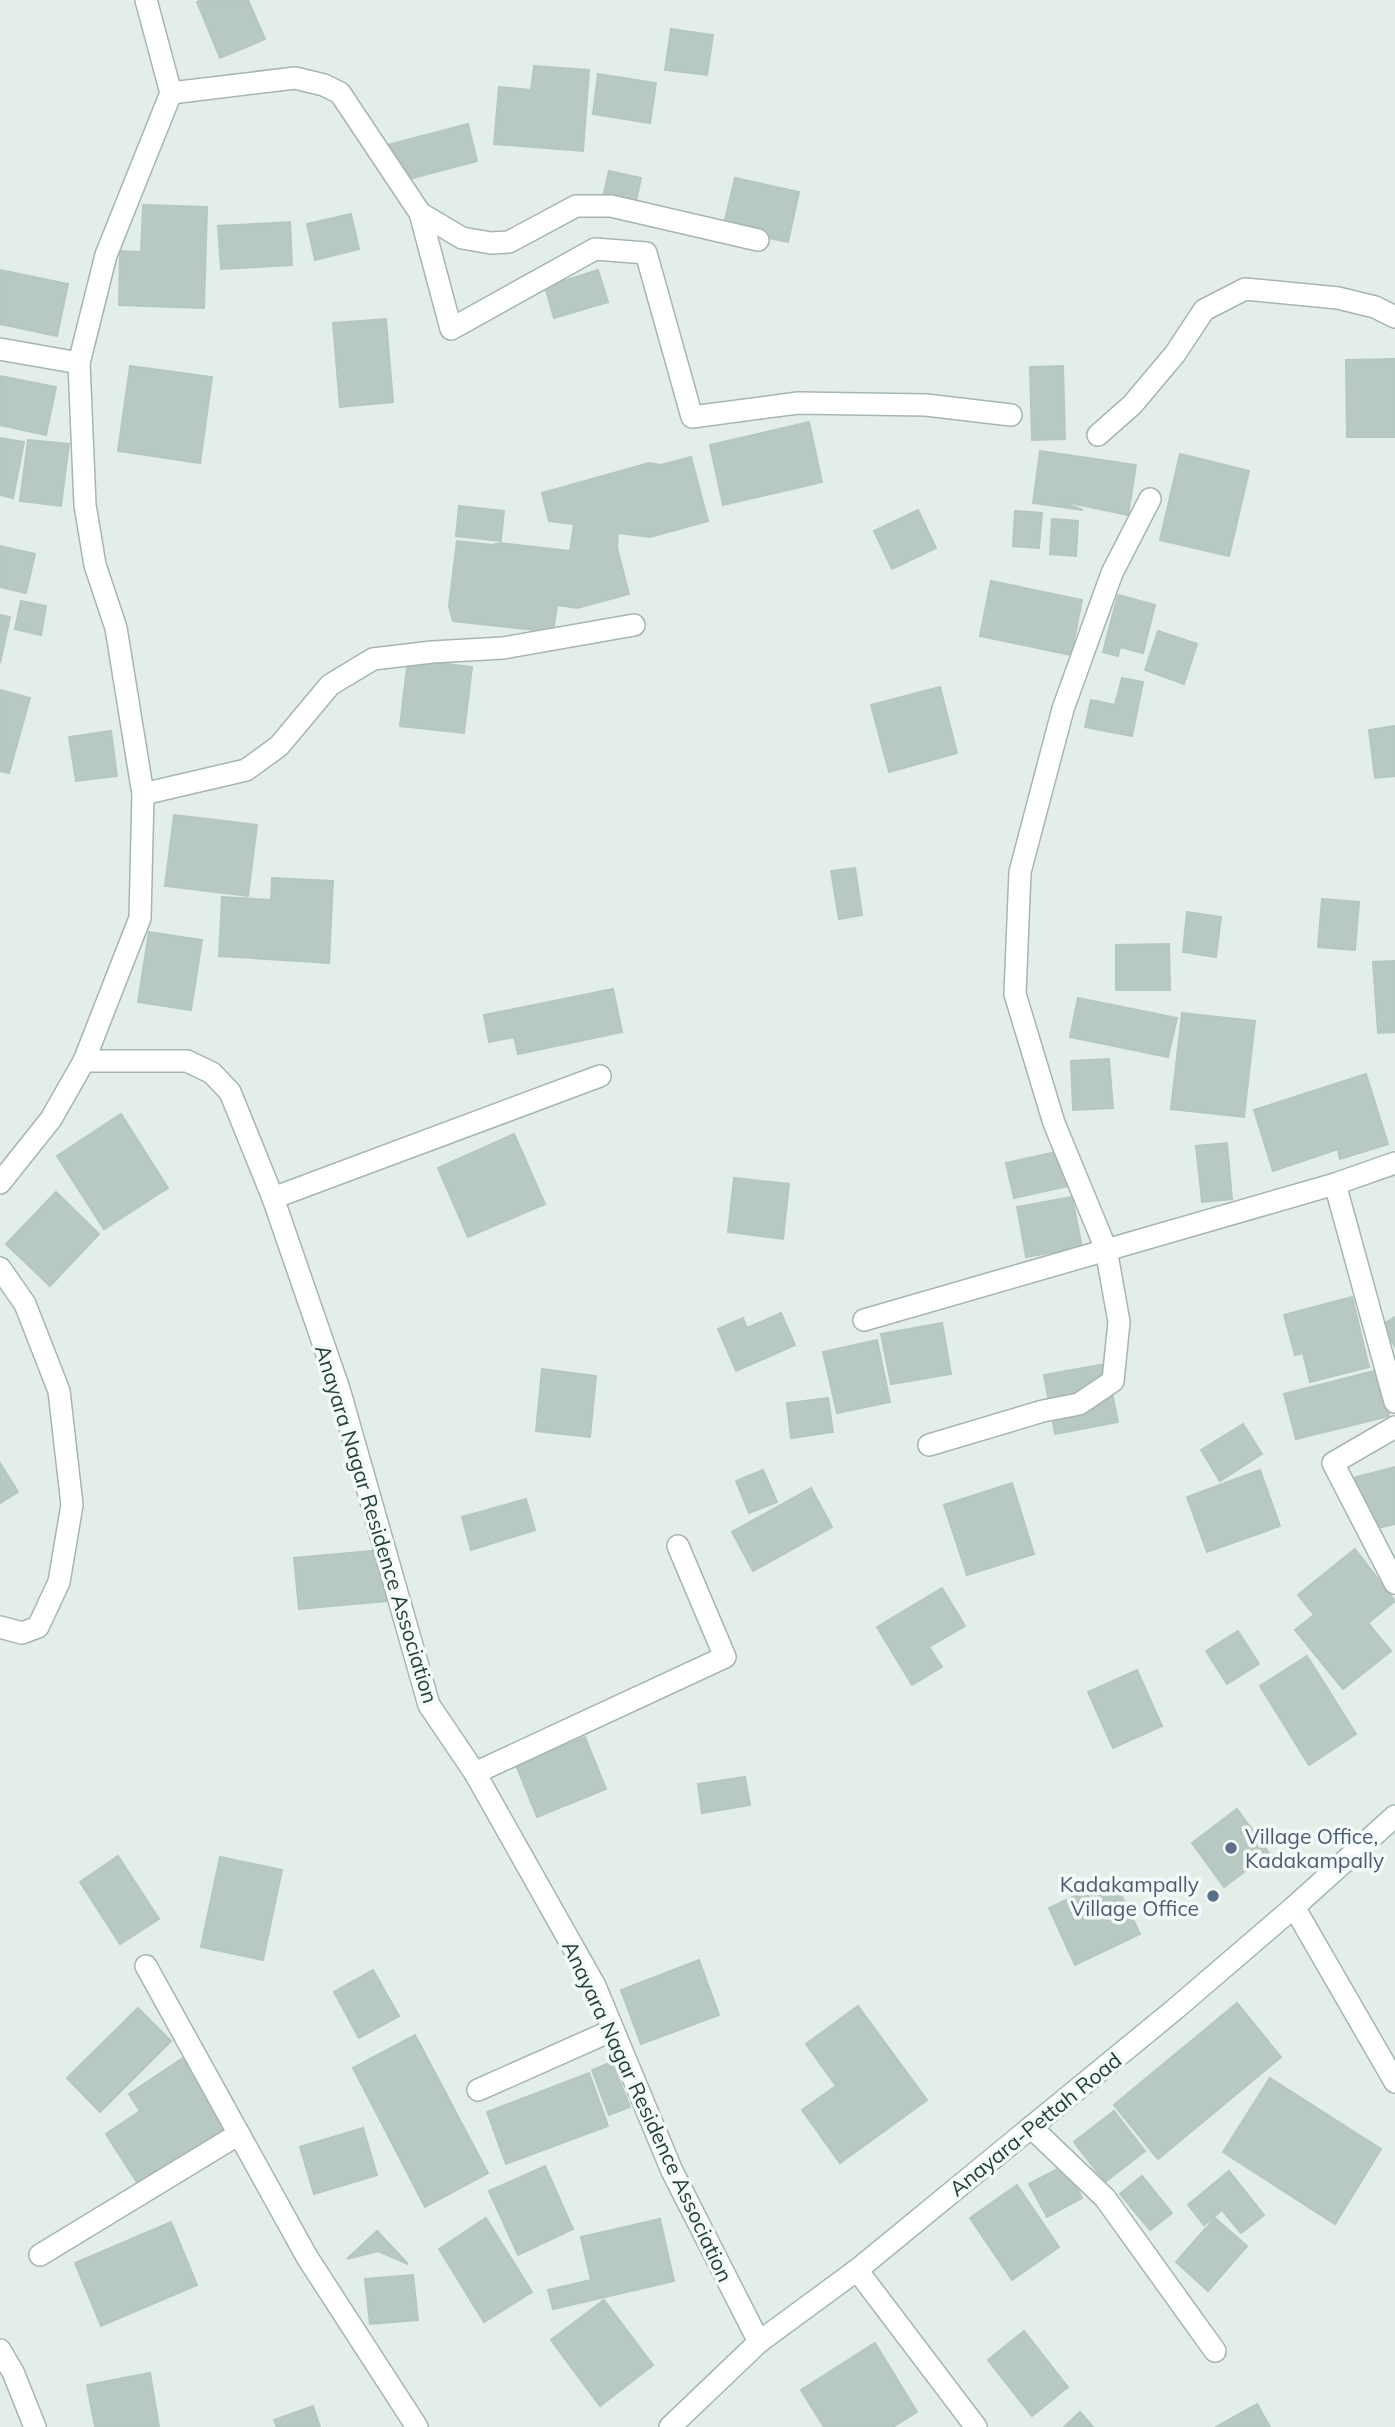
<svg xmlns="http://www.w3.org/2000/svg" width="1395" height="2427" font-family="Mulish,sans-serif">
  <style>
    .building { fill: #b8c9c2; stroke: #b5c8c0; stroke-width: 2 }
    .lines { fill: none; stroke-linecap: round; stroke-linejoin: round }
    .lane-casing { stroke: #a5b6b0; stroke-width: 24 }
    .street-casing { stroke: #a5b6b0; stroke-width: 24 }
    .secondary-casing { stroke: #a1bab1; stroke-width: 24 }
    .lane { stroke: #fff; stroke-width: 21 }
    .street { stroke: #fff; stroke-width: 21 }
    .secondary { stroke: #fff; stroke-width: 21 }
    .service-dot { fill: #5c6f8a; stroke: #f4faf7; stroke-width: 2.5 }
    .labels { text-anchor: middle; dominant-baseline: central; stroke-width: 7; stroke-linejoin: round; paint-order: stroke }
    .street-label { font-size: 21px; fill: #214037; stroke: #f4faf7 }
    .service-label { font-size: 21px; fill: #4e5e75; stroke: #f4faf7; text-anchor: start }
  </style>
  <rect width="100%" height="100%" fill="#e3eee9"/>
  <g class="building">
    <path d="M 201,0 L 248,0 L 265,39 L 220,58 L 197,2 Z"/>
    <path d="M 671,29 L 713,35 L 707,75 L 665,70 Z"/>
    <path d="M 534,66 L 589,70 L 583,151 L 494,144 L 499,87 L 531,90 Z"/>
    <path d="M 598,74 L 656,83 L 650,123 L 593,114 Z"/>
    <path d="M 468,124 L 477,161 L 390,184 L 380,147 Z"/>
    <path d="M 609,171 L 641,178 L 636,201 L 604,193 Z"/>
    <path d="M 735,178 L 799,192 L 788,242 L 723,228 Z"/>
    <path d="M 143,205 L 207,207 L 204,308 L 119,305 L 120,251 L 141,252 Z"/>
    <path d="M 351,214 L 359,249 L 315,260 L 307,224 Z"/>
    <path d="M 290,222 L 292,265 L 221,269 L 218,226 Z"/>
    <path d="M 0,270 L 68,284 L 57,336 L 0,324 Z"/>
    <path d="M 598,270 L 608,302 L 554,318 L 545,287 Z"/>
    <path d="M 386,319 L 393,402 L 340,407 L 333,323 Z"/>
    <path d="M 1395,359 L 1395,437 L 1347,437 L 1346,360 Z"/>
    <path d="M 130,366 L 212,377 L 200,463 L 118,451 Z"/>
    <path d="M 1063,366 L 1065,439 L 1032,440 L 1030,367 Z"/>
    <path d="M 0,376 L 56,387 L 46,435 L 0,425 Z"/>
    <path d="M 809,422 L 822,482 L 723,505 L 710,445 Z"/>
    <path d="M 0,438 L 24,442 L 13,498 L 0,495 Z"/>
    <path d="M 28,440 L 69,444 L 61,506 L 20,501 Z"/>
    <path d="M 1040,451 L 1136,465 L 1128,515 L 1056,500 L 1083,510 L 1033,503 Z"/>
    <path d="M 1180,454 L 1249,471 L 1229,556 L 1160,540 Z"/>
    <path d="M 691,457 L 708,521 L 650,537 L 618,533 L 617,548 L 629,594 L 577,608 L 557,605 L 553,632 L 453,621 L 449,606 L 457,541 L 493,545 L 500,543 L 570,551 L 574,524 L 549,521 L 542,493 L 649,463 L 661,465 Z"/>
    <path d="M 459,506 L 504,511 L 501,541 L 456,536 Z"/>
    <path d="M 918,510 L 936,548 L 892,569 L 874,531 Z"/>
    <path d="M 1015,511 L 1042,513 L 1039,548 L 1013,546 Z"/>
    <path d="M 1052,519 L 1078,521 L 1076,556 L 1050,554 Z"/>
    <path d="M 0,546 L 35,554 L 26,593 L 0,587 Z"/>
    <path d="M 991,581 L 1082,600 L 1071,655 L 980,636 Z"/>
    <path d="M 1118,595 L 1155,605 L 1143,653 L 1120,647 L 1118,656 L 1103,652 Z"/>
    <path d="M 21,601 L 46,606 L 41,635 L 15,629 Z"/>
    <path d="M 0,615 L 10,617 L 0,663 Z"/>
    <path d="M 1158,631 L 1197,644 L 1184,684 L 1145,670 Z"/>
    <path d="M 408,659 L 472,667 L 464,733 L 400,726 Z"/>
    <path d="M 1122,678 L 1143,682 L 1132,736 L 1085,727 L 1091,700 L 1115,705 Z"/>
    <path d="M 940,687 L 957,753 L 889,772 L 871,705 Z"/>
    <path d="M 0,690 L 30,698 L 9,773 L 0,771 Z"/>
    <path d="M 1395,726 L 1395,776 L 1375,778 L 1369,730 Z"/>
    <path d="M 111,731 L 117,776 L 76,781 L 69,737 Z"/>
    <path d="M 174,815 L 257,825 L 248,896 L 165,886 Z"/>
    <path d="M 855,868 L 862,915 L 839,919 L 831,871 Z"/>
    <path d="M 272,878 L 333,881 L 329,963 L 219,956 L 222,897 L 271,900 Z"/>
    <path d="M 1322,899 L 1359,902 L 1355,950 L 1318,947 Z"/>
    <path d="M 1187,912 L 1221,917 L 1216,957 L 1183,952 Z"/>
    <path d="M 149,932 L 202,940 L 191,1010 L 138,1002 Z"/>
    <path d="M 1169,944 L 1170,990 L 1116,990 L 1116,945 Z"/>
    <path d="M 1395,961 L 1395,1032 L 1378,1033 L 1373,962 Z"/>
    <path d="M 613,989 L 622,1032 L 518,1054 L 514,1037 L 489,1042 L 484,1015 Z"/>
    <path d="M 1078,998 L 1177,1018 L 1168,1057 L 1070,1037 Z"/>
    <path d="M 1182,1013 L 1255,1021 L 1244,1117 L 1171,1109 Z"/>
    <path d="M 1109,1059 L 1113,1108 L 1073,1110 L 1071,1061 Z"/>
    <path d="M 1366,1074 L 1388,1144 L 1340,1159 L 1338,1149 L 1273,1171 L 1254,1110 Z"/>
    <path d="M 121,1114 L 168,1188 L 104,1229 L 57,1156 Z"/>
    <path d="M 514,1134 L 545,1204 L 468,1237 L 438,1168 Z"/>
    <path d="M 1227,1143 L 1232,1199 L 1202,1202 L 1196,1146 Z"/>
    <path d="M 1066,1150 L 1073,1185 L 1014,1198 L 1006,1163 Z"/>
    <path d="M 734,1178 L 789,1184 L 783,1239 L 728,1232 Z"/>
    <path d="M 56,1192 L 99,1234 L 50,1286 L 6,1244 Z"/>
    <path d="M 1072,1197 L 1082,1247 L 1026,1257 L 1017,1207 Z"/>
    <path d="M 1352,1297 L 1369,1367 L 1310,1382 L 1303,1353 L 1295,1355 L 1284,1315 Z"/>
    <path d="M 781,1313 L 795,1345 L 736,1371 L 718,1329 L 743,1318 L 747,1328 Z"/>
    <path d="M 1395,1317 L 1395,1347 L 1382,1325 Z"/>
    <path d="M 942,1323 L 951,1374 L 891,1384 L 881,1334 Z"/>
    <path d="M 877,1340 L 890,1402 L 837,1413 L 823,1352 Z"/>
    <path d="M 1106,1364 L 1118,1422 L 1055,1434 L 1044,1375 Z"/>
    <path d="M 542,1369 L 596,1376 L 590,1437 L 536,1431 Z"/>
    <path d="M 1378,1370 L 1389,1416 L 1296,1439 L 1284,1394 Z"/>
    <path d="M 828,1398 L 833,1432 L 791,1438 L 787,1403 Z"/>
    <path d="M 1243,1424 L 1262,1454 L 1220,1481 L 1201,1450 Z"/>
    <path d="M 0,1463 L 18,1492 L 0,1503 Z"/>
    <path d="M 1395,1467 L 1395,1524 L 1366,1531 L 1353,1478 Z"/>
    <path d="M 763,1470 L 777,1502 L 749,1513 L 736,1481 Z"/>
    <path d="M 1260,1470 L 1280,1526 L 1207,1552 L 1187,1497 Z"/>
    <path d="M 1012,1483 L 1034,1554 L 967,1575 L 944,1505 Z"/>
    <path d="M 811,1488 L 832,1527 L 753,1571 L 732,1532 Z"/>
    <path d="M 526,1499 L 535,1530 L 471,1550 L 462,1517 Z"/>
    <path d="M 1355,1549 L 1395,1601 L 1368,1623 L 1391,1651 L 1343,1689 L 1295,1630 L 1314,1615 L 1298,1595 Z"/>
    <path d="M 382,1550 L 387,1601 L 299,1609 L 294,1558 Z"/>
    <path d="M 942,1588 L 965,1626 L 929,1647 L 942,1667 L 912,1685 L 877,1627 Z"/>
    <path d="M 1238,1631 L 1259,1664 L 1227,1684 L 1206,1651 Z"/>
    <path d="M 1307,1656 L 1356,1734 L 1309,1765 L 1260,1686 Z"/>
    <path d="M 1137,1670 L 1162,1726 L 1113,1748 L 1088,1692 Z"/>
    <path d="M 585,1737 L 606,1789 L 537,1817 L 516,1765 Z"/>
    <path d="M 745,1777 L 750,1805 L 702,1813 L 698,1784 Z"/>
    <path d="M 1237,1809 L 1269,1853 L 1224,1887 L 1192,1843 Z"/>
    <path d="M 118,1856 L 159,1919 L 120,1944 L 80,1882 Z"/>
    <path d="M 220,1857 L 282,1870 L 263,1960 L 201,1947 Z"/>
    <path d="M 1113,1878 L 1140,1934 L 1075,1965 L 1049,1908 Z"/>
    <path d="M 699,1960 L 719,2015 L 641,2044 L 621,1990 Z"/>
    <path d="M 373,1970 L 399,2016 L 359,2038 L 334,1992 Z"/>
    <path d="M 1237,2003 L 1281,2057 L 1158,2159 L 1114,2105 Z"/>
    <path d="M 858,2006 L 927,2100 L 840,2163 L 802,2110 L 836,2086 L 806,2044 Z"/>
    <path d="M 138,2008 L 171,2041 L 100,2112 L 67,2078 Z"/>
    <path d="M 415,2035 L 488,2173 L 425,2207 L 353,2068 Z"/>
    <path d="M 189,2054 L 226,2129 L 140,2187 L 106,2134 L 140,2111 L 129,2094 Z"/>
    <path d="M 612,2062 L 630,2107 L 609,2115 L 592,2070 Z"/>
    <path d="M 589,2073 L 608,2126 L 506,2164 L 487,2112 Z"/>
    <path d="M 1270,2078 L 1381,2149 L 1335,2224 L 1223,2152 Z"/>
    <path d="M 1114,2111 L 1145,2151 L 1105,2182 L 1074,2142 Z"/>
    <path d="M 363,2128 L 377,2175 L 314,2194 L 300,2147 Z"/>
    <path d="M 1065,2165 L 1082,2198 L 1047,2217 L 1029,2184 Z"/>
    <path d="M 545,2166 L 573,2229 L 518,2255 L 489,2191 Z"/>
    <path d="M 1229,2171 L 1264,2215 L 1241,2233 L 1222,2210 L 1204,2225 L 1188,2205 Z"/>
    <path d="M 1142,2176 L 1172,2213 L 1150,2230 L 1120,2194 Z"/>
    <path d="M 1017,2185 L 1059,2247 L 1012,2280 L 970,2218 Z"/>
    <path d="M 486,2218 L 532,2292 L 484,2322 L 439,2249 Z"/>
    <path d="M 1215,2218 L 1247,2246 L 1208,2291 L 1176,2262 Z"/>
    <path d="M 660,2219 L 674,2281 L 553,2309 L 548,2290 L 591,2280 L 581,2237 Z"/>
    <path d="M 171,2222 L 197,2285 L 101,2326 L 75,2263 Z"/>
    <path d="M 377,2231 L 408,2264 L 378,2251 L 347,2259 Z"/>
    <path d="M 413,2275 L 418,2320 L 370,2324 L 365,2279 Z"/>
    <path d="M 604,2300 L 653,2365 L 600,2406 L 551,2340 Z"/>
    <path d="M 1024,2331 L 1068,2387 L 1032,2416 L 988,2360 Z"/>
    <path d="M 875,2343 L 917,2412 L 893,2427 L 824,2427 L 801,2390 Z"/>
    <path d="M 150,2373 L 159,2427 L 95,2427 L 87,2385 Z"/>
    <path d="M 1257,2404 L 1270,2427 L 1216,2427 Z"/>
    <path d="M 313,2406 L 320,2427 L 277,2427 L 274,2420 Z"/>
    <path d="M 1080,2412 L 1093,2427 L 1064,2427 Z"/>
  </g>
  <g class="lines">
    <g class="lane-casing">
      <g id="lane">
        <path d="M 0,349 L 79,363"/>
        <path d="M 478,2090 L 613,2030"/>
      </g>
    </g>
    <g class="street-casing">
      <g id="street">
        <path d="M 171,93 L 295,78 L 324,85 L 340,93 L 420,213 L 462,238 L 491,243 L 509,242 L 576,206 L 611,206 L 758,240"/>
        <path d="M 420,213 L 451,329 L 595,249 L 646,253 L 692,417 L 798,403 L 926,405 L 1011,415"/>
        <path d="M 1098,435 L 1132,405 L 1175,354 L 1204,310 L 1245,289 L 1338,298 L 1375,307 L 1395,317"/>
        <path d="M 143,794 L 246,770 L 279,746 L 330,685 L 373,659 L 432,652 L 503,648 L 634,625"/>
        <path d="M 84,1061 L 187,1061 L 212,1073 L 230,1092 L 273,1198 L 339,1389 L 429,1705 L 475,1773 L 595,1986 L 672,2171 L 759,2342"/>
        <path d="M 0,1183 L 51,1119 L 84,1061 L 140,918 L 143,794 L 116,628 L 95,565 L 85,505 L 79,363 L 106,255 L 171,93 L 146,0"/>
        <path d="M 1335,1184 L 1395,1402"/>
        <path d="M 273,1198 L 600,1076"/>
        <path d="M 0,1268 L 25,1304 L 59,1391 L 72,1505 L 59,1582 L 38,1627 L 22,1633 L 0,1627"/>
        <path d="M 864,1320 L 1335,1184 L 1395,1163"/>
        <path d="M 1395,1427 L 1333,1463 L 1395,1583"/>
        <path d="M 929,1445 L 1043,1411 L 1079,1404 L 1113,1381 L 1119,1322 L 1106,1249 L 1054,1123 L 1015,994 L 1020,872 L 1063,709 L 1112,573 L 1150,499"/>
        <path d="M 475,1773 L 725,1657 L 678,1546"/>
        <path d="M 1294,1907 L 1395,2082"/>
        <path d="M 146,1966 L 307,2257 L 417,2427"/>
        <path d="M 1031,2127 L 1105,2198 L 1215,2351"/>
        <path d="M 40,2255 L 239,2134"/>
        <path d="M 857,2270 L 976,2427"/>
        <path d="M 0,2350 L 13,2372 L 35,2427"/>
      </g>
    </g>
    <g class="secondary-casing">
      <path id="secondary" d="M 670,2427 L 759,2342 L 857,2270 L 1174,2010 L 1294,1907 L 1395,1816"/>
    </g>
    <use href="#lane" class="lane"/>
    <use href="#street" class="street"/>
    <use href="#secondary" class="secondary"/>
  </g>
  <g class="service-dot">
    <circle cx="1231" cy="1848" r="7"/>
    <circle cx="1213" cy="1896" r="7"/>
  </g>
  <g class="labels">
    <g class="street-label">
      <text transform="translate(377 1524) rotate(73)">Anayara Nagar Residence Association</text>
      <text transform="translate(648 2111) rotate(65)">Anayara Nagar Residence Association</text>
      <text transform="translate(1035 2124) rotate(-39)">Anayara-Pettah Road</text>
    </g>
    <g class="service-label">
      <text x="1245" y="1836">Village Office,<tspan x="1245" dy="24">Kadakampally</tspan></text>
      <text x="1199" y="1884" text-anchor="end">Kadakampally<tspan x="1199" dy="24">Village Office</tspan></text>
    </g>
  </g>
</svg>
